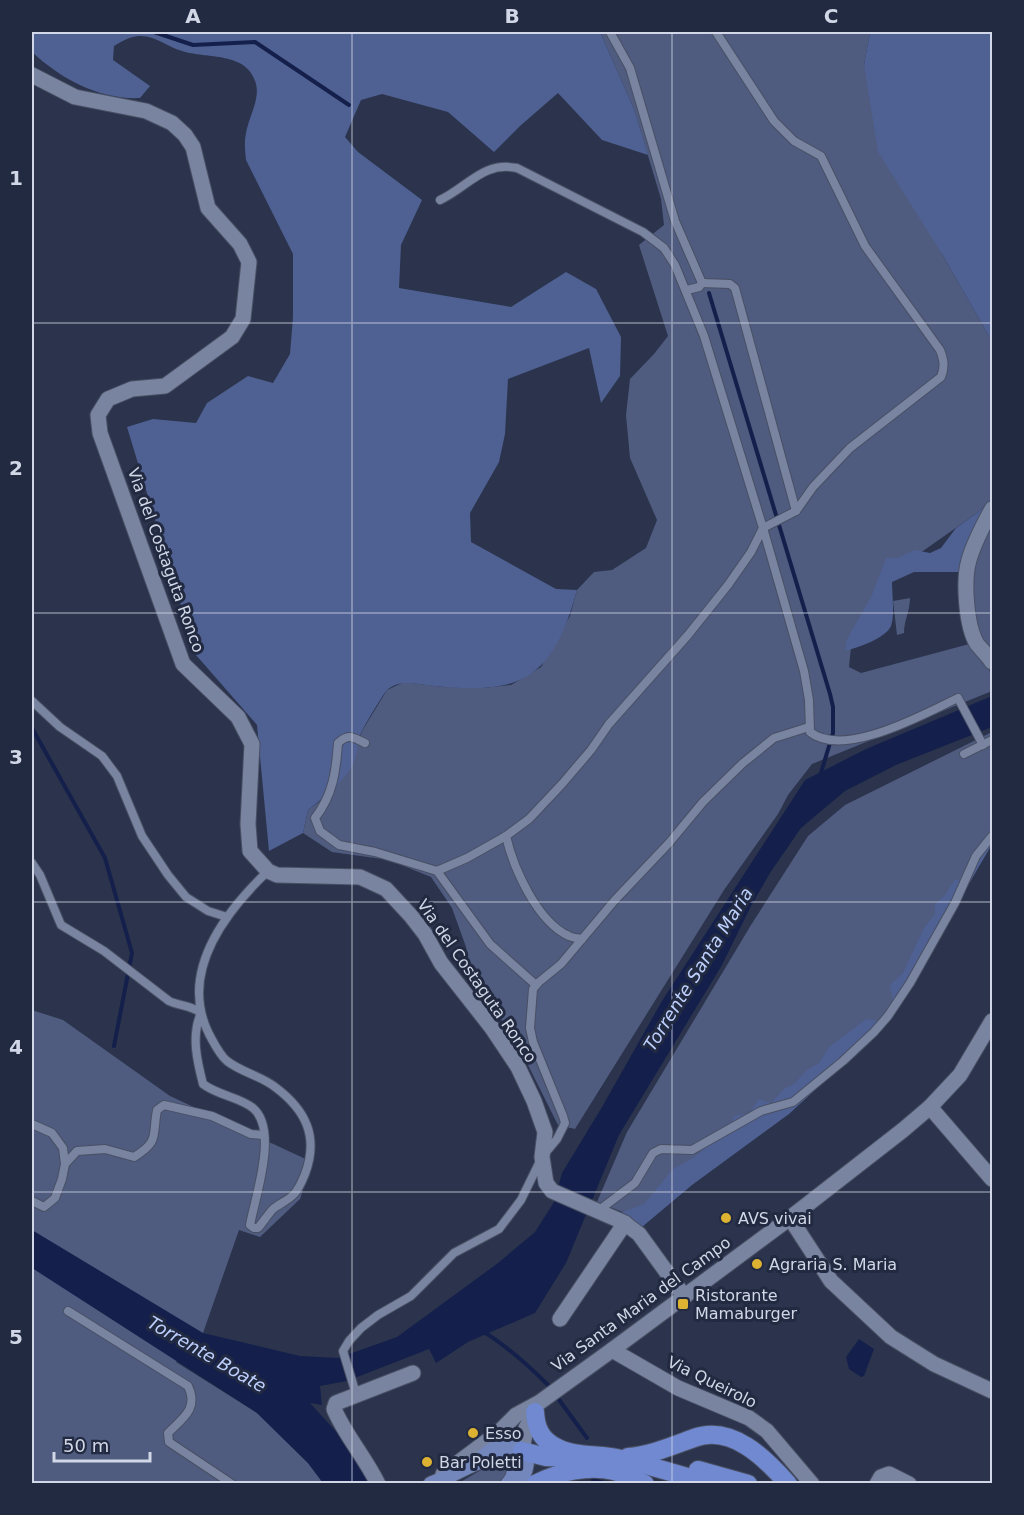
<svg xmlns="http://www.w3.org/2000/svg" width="1024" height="1515" font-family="'DejaVu Sans',sans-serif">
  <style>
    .green { fill: #4f5b7f }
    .forest { fill: #4f6092 }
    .water { fill: #14204b }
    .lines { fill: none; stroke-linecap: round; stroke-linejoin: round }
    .stream { stroke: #14204b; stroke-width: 4 }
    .lane-casing { stroke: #495064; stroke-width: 10 }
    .street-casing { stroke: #495064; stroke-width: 17 }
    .secondary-casing { stroke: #495064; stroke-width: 17 }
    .primary-casing { stroke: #495064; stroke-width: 17 }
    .highway-casing { stroke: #495064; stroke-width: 20 }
    .lane { stroke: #7984a0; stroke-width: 8 }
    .street { stroke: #7984a0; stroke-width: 15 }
    .secondary { stroke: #7984a0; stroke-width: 15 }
    .primary { stroke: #7487bd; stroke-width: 15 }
    .highway { stroke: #7089d0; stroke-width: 18 }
    .grid { fill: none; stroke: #d1d7e6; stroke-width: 1.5; stroke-opacity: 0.55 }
    .poi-dot { fill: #ddb233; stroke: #222a41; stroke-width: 2 }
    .labels { text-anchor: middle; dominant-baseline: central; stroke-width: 6; stroke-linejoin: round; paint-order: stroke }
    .street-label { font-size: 16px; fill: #d1d7e6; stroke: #222a41 }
    .poi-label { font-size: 16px; fill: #d1d7e6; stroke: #222a41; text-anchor: start }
    .water-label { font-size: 18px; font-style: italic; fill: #bdcffd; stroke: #222a41 }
    .neatline { fill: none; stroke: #d1d7e6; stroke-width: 2 }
    .grid-label { font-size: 20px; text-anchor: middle; font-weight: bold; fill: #d1d7e6 }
  </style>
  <rect width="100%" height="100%" fill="#2b344c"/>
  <g class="green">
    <path d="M 600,32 L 870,32 L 864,65 L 942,254 L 989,336 L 992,336 L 992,498 L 977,513 L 886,577 L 851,647 L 849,667 L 861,673 L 973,643 C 987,659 992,670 992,691 L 812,764 L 788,795 L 778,814 L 724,890 L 575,1129 L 558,1125 L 511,1031 L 481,996 L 473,980 L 466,947 L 452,908 L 431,877 L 389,860 L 332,852 L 303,833 L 308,810 L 329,794 L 352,765 L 362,731 L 387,690 L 404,682 L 443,687 L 483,688 L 511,685 L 541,667 L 570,616 L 577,590 L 594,572 L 612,570 L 646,548 L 657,520 L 630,458 L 626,415 L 630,379 L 654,354 L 668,336 L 639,245 L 664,225 L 661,199 L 634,109 Z"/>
    <path d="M 992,525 L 992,651 C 965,622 966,555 992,525 Z"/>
    <path d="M 910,598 C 910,611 904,621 904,633 L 897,635 L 893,601 Z"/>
    <path d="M 992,732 L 992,841 L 957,906 L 891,1015 L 655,1202 L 628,1214 L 597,1202 L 627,1132 L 751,925 L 808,836 L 845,805 Z"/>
    <path d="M 32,1010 L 63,1020 L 170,1096 L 312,1162 L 300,1199 L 260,1237 L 239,1230 L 203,1333 L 176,1362 L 257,1413 L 308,1463 L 323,1483 L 32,1484 Z"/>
    <path d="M 493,1463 L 503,1464 L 508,1470 L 506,1483 L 457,1484 Z"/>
  </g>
  <g class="forest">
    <path d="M 32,32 L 600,32 L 634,109 L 648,155 L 602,140 L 558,93 L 520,126 L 494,152 L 448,112 L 382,94 L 361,100 L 345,137 L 358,152 L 422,200 L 401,245 L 399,288 L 511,307 L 566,272 L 596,289 L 621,337 L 620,376 L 601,403 L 589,348 L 508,379 L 505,434 L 499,462 L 470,513 L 471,542 L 556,589 L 577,590 C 552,683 518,696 426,685 C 413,683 398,680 387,690 C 382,696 364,726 361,733 C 358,743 357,755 353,764 C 344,782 323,798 308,810 L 303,833 L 269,851 L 257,725 L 196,655 L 127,427 L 153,419 L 196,423 L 207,403 L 248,376 L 273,383 L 290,354 L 293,317 L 293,254 L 246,160 C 245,151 244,142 246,133 C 249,117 260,99 256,84 C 248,51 206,59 182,51 C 167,47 155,35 139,36 C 129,37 122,41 114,46 L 113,60 L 150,86 L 140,98 C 100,100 61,79 32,52 Z"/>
    <path d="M 870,32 L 992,32 L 992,336 L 989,336 L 942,254 L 878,152 L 864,65 Z"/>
    <path d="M 992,498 L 992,507 L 964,572 L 914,572 L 892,582 C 892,593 895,616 891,626 C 886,638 857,648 845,651 L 847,639 L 872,595 L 886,558 L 898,558 L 915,550 L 930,553 L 941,548 L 956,528 L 977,513 Z"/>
    <path d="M 984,844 L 991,846 L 886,1025 L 789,1114 L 692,1185 L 642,1227 L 620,1213 L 644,1204 L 673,1169 L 693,1158 L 715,1140 L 728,1131 L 734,1116 L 749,1113 L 759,1099 L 771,1103 L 785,1088 L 794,1084 L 807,1070 L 819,1063 L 829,1047 L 866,1019 L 879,1021 L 893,1001 L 890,985 L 903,973 L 924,928 L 935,914 L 935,904 L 945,895 L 955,879 L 962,881 Z"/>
  </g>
  <g class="water">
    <path d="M 992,696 L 992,727 L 896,765 L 845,791 L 801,828 L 770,873 L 751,906 L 722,965 L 619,1135 L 566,1263 L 535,1313 L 468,1342 L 436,1363 L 429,1349 L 347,1381 L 320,1386 L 322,1405 L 310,1403 L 351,1448 L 370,1483 L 323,1483 L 308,1463 L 257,1413 L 32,1268 L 32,1230 L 203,1333 L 300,1356 L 338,1358 L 397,1337 L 498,1263 L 535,1232 L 554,1202 L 562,1173 L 602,1107 L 662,1001 L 805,780 L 866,749 Z"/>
    <path d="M 859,1339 L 874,1349 L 864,1376 L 861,1377 L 849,1369 L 846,1357 Z"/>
  </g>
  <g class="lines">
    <g class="stream">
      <path d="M 154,32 L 193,45 L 255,42 L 349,105"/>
      <path d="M 709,293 L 830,694 L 833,707 L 833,733 L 820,776"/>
      <path d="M 32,728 L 105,858 L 132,953 L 114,1046"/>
      <path d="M 484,1332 C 508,1347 528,1365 548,1385"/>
      <path d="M 557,1397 L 587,1438"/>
      <path d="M 593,1480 L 607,1484"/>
    </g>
    <g class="lane-casing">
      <g id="lane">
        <path d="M 610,32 L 630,68 L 675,221 L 702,283 L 699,287 L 687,290"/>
        <path d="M 440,200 C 468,187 483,161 517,168 L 643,232 L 664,248 L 675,265 L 704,336 L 763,528 L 804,671 L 809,700 L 810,732 C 844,759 924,714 958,698 L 983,745"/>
        <path d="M 702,283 L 730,284 L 735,288 L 796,511"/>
        <path d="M 32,701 L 60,727 L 102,756 L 117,776 L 142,836 L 168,875 L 186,897 L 208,911 L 227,917"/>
        <path d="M 365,743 C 352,737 349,733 338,743 C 336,771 333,795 315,818 L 320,831 L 339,845 L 375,852 L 437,871 L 467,858 L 506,836 L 529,819 L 562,784 L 591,750 L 609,724 L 688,635 L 728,585 L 751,552 L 763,528 L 796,511 L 813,487 L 850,448 L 941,377 C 945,367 944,360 940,350 L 865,246 L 821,156 L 794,141 L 774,121 L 716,32"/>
        <path d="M 964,754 L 992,740"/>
        <path d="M 506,836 C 513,867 537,922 569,936 C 572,938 578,938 582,939"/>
        <path d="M 32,863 L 40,875 L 61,925 L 104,951 L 169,1001 C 179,1006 191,1005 201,1013 C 191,1035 197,1061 203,1084 C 217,1095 239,1097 253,1108 C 279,1130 255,1197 250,1225 L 254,1228 L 258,1228 C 263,1222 267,1216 272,1210 C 278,1204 288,1201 294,1194 C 299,1189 302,1181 305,1174 C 319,1137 306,1110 275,1087 C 261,1076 241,1072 227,1061 C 219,1054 214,1043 209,1034 C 178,972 225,912 268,871"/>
        <path d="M 437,871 L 490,944 L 536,985"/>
        <path d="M 32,1124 L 52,1133 L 63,1148 L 65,1164 L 62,1179 L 55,1198 L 44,1207 L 32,1201"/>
        <path d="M 65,1164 L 77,1151 L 105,1149 L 134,1157 C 160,1141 152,1136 157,1110 L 164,1105 L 212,1116 L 251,1134 L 263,1135"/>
        <path d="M 598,1211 L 635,1183 L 653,1153 L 661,1149 L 692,1150 L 761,1111 L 793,1102 L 843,1061 L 874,1032 L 888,1016 L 910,983 L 955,903 L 976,856 L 992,836"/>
        <path d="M 68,1311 L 188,1386 C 199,1408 183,1418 168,1433 L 169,1442 L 232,1484"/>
        <path d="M 356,1394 L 343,1351 L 349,1341 L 361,1328 L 378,1315 L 411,1296 L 454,1253 L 499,1229 L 521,1200 L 542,1157 L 557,1139 L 565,1123 L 563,1116 L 533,1042 L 530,1028 L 533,989 L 539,982 L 561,964 L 615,900 L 669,843 L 703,802 L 743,763 L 774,738 L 809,727"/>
      </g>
    </g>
    <g class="street-casing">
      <g id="street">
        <path d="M 32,75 L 75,97 L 146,111 L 172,123 L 185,135 L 193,147 L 208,208 L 240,244 L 249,262 L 243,319 L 232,337 L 165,386 L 132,389 L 108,399 L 98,415 L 100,433 L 183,664 L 238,717 L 252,744 L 248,824 L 250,851 L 268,871 L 277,875 L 360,877 L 386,889 L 411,916 L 425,934 L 441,963 L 492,1028 L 518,1067 L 534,1101 L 545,1132 L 542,1157 L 546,1183 L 552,1191 L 623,1222 L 639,1234 L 684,1296"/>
        <path d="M 992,509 C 983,526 974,542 969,560 C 963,580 966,626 977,644 C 982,650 988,656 992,662"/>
        <path d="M 930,1107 L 992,1179"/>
        <path d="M 790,1218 L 831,1281 L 891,1337 L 934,1364 L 992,1391"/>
        <path d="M 560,1319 L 625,1223"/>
        <path d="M 612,1350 L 678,1388 L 749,1418 L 767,1431 L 812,1484"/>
        <path d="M 378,1484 C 365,1457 345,1435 334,1409 L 336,1403 L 413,1373"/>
        <path d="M 877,1484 L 881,1477 L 889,1474 L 909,1484"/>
      </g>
    </g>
    <g class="secondary-casing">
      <g id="secondary">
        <path d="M 522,1451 L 526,1428 L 536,1409"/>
        <path d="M 443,1474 L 499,1432 L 516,1415 L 540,1402 L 612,1350 L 790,1218 L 903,1130 L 930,1107 L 960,1075 L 992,1021"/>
      </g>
    </g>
    <g class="primary-casing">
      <g id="primary">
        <path d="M 483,1457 C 516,1427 541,1460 516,1484"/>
        <path d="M 431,1484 C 450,1477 481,1457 498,1456 C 505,1456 511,1460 513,1466 C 516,1473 513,1479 508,1484"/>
      </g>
    </g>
    <g class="highway-casing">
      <g id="highway">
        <path d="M 535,1412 C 536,1427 540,1438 554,1446 C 572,1457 597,1454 617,1458 C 649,1465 680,1475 711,1484"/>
        <path d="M 522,1451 L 546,1457 L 572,1458"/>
        <path d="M 628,1457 C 651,1455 672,1446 694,1438 C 732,1424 766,1459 788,1484"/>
        <path d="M 698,1470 L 748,1484"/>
        <path d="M 535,1484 C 558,1472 588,1465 614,1471 C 625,1474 635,1479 645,1484"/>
      </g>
    </g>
    <use href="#lane" class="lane"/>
    <use href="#street" class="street"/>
    <use href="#secondary" class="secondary"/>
    <use href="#primary" class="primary"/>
    <use href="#highway" class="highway"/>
  </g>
  <path class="grid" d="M 352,32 L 352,1484M 672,32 L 672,1484M 32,323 L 992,323M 32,613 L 992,613M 32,902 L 992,902M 32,1192 L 992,1192"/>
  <g class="poi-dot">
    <circle cx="726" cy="1218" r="6"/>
    <circle cx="757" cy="1264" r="6"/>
    <rect x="677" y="1298" width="12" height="12" rx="3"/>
    <circle cx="473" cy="1433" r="6"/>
    <circle cx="427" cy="1462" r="6"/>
  </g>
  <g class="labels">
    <g class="street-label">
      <text transform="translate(166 560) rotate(70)">Via del Costaguta Ronco</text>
      <text transform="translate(477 981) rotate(55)">Via del Costaguta Ronco</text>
      <text transform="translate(641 1304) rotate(-36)">Via Santa Maria del Campo</text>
      <text transform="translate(712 1382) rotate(26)">Via Queirolo</text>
    </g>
    <g class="poi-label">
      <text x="738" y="1218">AVS vivai</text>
      <text x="769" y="1264">Agraria S. Maria</text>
      <text x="695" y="1295">Ristorante<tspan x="695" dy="18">Mamaburger</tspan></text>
      <text x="485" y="1433">Esso</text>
      <text x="439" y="1462">Bar Poletti</text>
    </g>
    <g class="water-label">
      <text transform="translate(698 969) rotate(-58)">Torrente Santa Maria</text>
      <text transform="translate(207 1354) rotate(30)">Torrente Boate</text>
    </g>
  </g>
  <rect width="1024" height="1515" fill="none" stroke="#222a41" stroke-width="66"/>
  <path d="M54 1452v9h96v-9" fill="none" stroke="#d1d7e6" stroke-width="3"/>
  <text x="63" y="1452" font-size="18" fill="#d1d7e6" stroke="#222a41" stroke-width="4.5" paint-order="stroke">50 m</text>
  <rect x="33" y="33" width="958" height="1449" class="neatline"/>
  <g class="grid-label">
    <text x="193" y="23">A</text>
    <text x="512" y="23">B</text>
    <text x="831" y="23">C</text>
    <text x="16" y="185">1</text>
    <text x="16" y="475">2</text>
    <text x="16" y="764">3</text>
    <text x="16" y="1054">4</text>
    <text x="16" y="1344">5</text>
  </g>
</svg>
